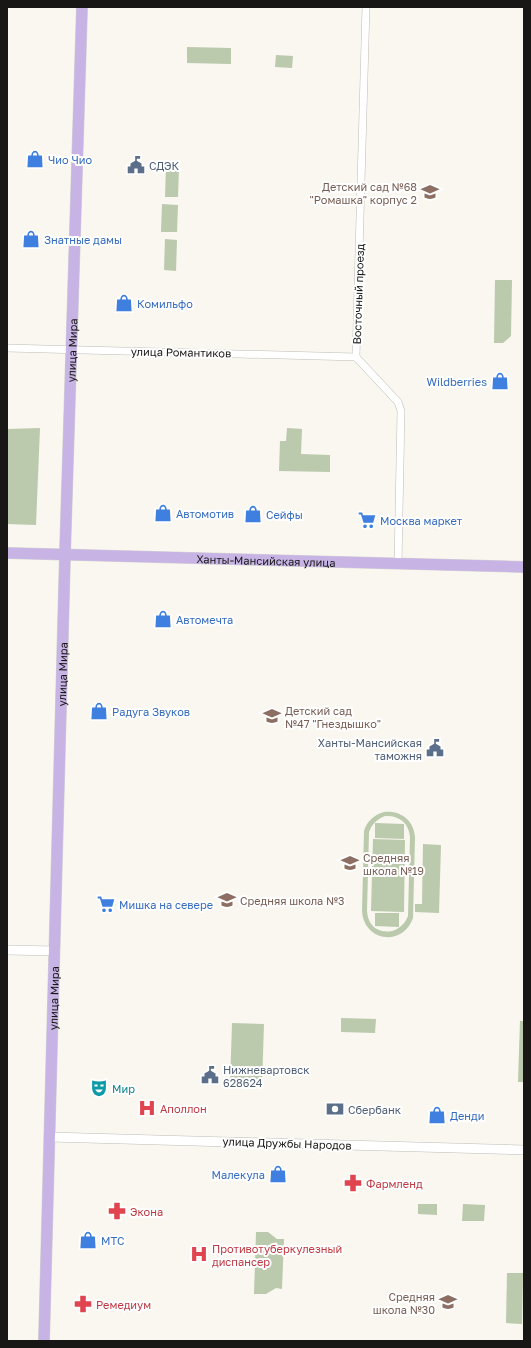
<svg xmlns="http://www.w3.org/2000/svg" width="531" height="1348" font-family="'Golos Text',sans-serif">
  <style>
    .green { fill: #bbc9ac; fill-rule: evenodd }
    .lines { fill: none; stroke-linecap: round; stroke-linejoin: round }
    .minor-casing { stroke: #bfbdb7; stroke-width: 8 }
    .tertiary-casing { stroke: #bfbdb7; stroke-width: 10 }
    .primary-casing { stroke: #d5d5d5; stroke-width: 12 }
    .minor { stroke: #fff; stroke-width: 7 }
    .tertiary { stroke: #fff; stroke-width: 9 }
    .primary { stroke: #c7b4e5; stroke-width: 11 }
    .labels { text-anchor: middle; dominant-baseline: central; stroke-width: 4; stroke-linejoin: round; paint-order: stroke }
    .shop-label { font-size: 11px; fill: #366cbe; stroke: #fff; text-anchor: start }
    .service-label { font-size: 11px; fill: #4e5e75; stroke: #fff; text-anchor: start }
    .education-label { font-size: 11px; fill: #785e54; stroke: #fff; text-anchor: start }
    .street-label { font-size: 11px; fill: #181715; stroke: #fff }
    .culture-label { font-size: 11px; fill: #0d838f; stroke: #fff; text-anchor: start }
    .health-label { font-size: 11px; fill: #be3a42; stroke: #fff; text-anchor: start }
  </style>
  <rect width="100%" height="100%" fill="#f9f7f0"/>
  <g class="green">
    <path d="M 187,47 L 231,48 L 231,64 L 187,63 Z"/>
    <path d="M 276,55 L 293,56 L 292,68 L 275,67 Z"/>
    <path d="M 166,166 L 179,166 L 178,197 L 165,197 Z"/>
    <path d="M 162,204 L 178,205 L 177,232 L 161,232 Z"/>
    <path d="M 165,239 L 177,240 L 176,271 L 164,270 Z"/>
    <path d="M 495,280 L 512,280 L 511,336 L 503,343 L 494,343 Z"/>
    <path d="M 40,428 L 36,525 L 7,524 L 7,429 Z"/>
    <path d="M 287,428 L 302,429 L 301,454 L 330,455 L 330,472 L 279,471 L 280,441 L 286,441 Z"/>
    <path d="M 384,812 C 401,810 414,821 415,837 L 413,918 C 403,947 364,942 362,911 L 364,831 C 367,821 374,815 384,812 ZM 385,816 C 399,815 409,823 410,837 L 408,916 C 399,939 368,936 367,911 L 369,832 C 372,824 377,819 385,816 Z"/>
    <path d="M 375,823 L 404,824 L 404,839 L 375,838 Z"/>
    <path d="M 373,839 L 405,840 L 404,912 L 371,911 Z"/>
    <path d="M 423,844 L 441,845 L 439,913 L 415,912 L 415,904 L 422,904 Z"/>
    <path d="M 375,913 L 399,913 L 399,927 L 375,926 Z"/>
    <path d="M 341,1018 L 376,1019 L 375,1033 L 341,1032 Z"/>
    <path d="M 520,1021 L 524,1021 L 524,1082 L 518,1082 Z"/>
    <path d="M 232,1023 L 264,1024 L 262,1086 L 230,1085 Z"/>
    <path d="M 418,1204 L 437,1204 L 437,1215 L 418,1214 Z"/>
    <path d="M 463,1204 L 485,1205 L 484,1221 L 462,1221 Z"/>
    <path d="M 256,1232 L 268,1232 L 277,1239 L 284,1239 L 282,1289 L 276,1288 L 266,1294 L 254,1294 Z"/>
    <path d="M 507,1273 L 523,1273 L 522,1324 L 506,1323 Z"/>
  </g>
  <g class="lines">
    <g class="minor-casing">
      <g id="minor">
        <path d="M 366,7 L 356,357 L 398,402 L 401,411 L 398,564"/>
        <path d="M 7,348 L 356,357"/>
      </g>
    </g>
    <g class="tertiary-casing">
      <g id="tertiary">
        <path d="M 7,950 L 55,951"/>
        <path d="M 50,1137 L 524,1150"/>
      </g>
    </g>
    <g class="primary-casing">
      <g id="primary">
        <path id="s1" d="M 7,553 L 524,567"/>
        <path id="s2" d="M 44,1341 L 65,554 L 82,7"/>
      </g>
    </g>
    <use href="#minor" class="minor"/>
    <use href="#tertiary" class="tertiary"/>
    <use href="#primary" class="primary"/>
  </g>
  <defs>
    <g id="shop-bare" transform="scale(1.38)"><path d="M-5-2.5h2.3a2.7 3.5 0 0 1 5.4 0H5L5.5 6h-11ZM-1.5-2.5h3a1.5 2.3 0 0 0-3 0Z" fill="#3f7fe0" stroke="#fff" stroke-width="2.5" paint-order="stroke"/></g>
    <g id="civic-bare" transform="scale(1.38)"><path d="M-.6-6.5H3V-4.5H.6V-3L4-1V1h2V6H-6V1h2V-1L-.6-3ZM-1.2 2.5V6h2.4V2.5Z" fill="#5c6f8a" stroke="#fff" stroke-width="2.5" paint-order="stroke"/></g>
    <g id="school-bare" transform="scale(1.38)"><path d="M0-5L7-2L0 1L-7-2ZM-4 1L0 2.5L4 1V4Q0 6-4 4Z" fill="#8d6e63" stroke="#fff" stroke-width="2.5" paint-order="stroke"/></g>
    <g id="supermarket-bare" transform="scale(1.38)"><path d="M-6-5.5h2.5l.6 2H6L4.5 2H-2.5L-4.4-4H-6ZM-1.5 3.2a1.3 1.3 0 1 0 .1 0ZM3 3.2a1.3 1.3 0 1 0 .1 0Z" fill="#3f7fe0" stroke="#fff" stroke-width="2.5" paint-order="stroke"/></g>
    <g id="theatre-bare" transform="scale(1.38)"><path d="M-5-5.5Q0-4 5-5.5V0Q5 5 0 6Q-5 5-5 0ZM-3.3-2.5H-1v1.5H-3.3ZM1-2.5H3.3v1.5H1ZM-2.8 1Q0 5.5 2.8 1Z" fill="#0f9aa8" stroke="#fff" stroke-width="2.5" paint-order="stroke"/></g>
    <g id="hospital-bare" transform="scale(1.38)"><path d="M-5-5h3v3.5h4V-5h3V5h-3V1.5h-4V5h-3Z" fill="#e0444e" stroke="#fff" stroke-width="2.5" paint-order="stroke"/></g>
    <g id="bank-bare" transform="scale(1.38)"><path d="M-6-4H6V4H-6ZM0-2.3a2.3 2.3 0 1 0 0 4.6a2.3 2.3 0 1 0 0-4.6Z" fill="#5c6f8a" stroke="#fff" stroke-width="2.5" paint-order="stroke"/></g>
    <g id="pharmacy-bare" transform="scale(1.38)"><path d="M-2-6h4v4h4v4h-4v4h-4v-4h-4v-4h4Z" fill="#e0444e" stroke="#fff" stroke-width="2.5" paint-order="stroke"/></g>
  </defs>
  <g fill-rule="evenodd">
    <use href="#shop-bare" x="35" y="159"/>
    <use href="#civic-bare" x="136" y="165"/>
    <use href="#school-bare" x="430" y="192"/>
    <use href="#shop-bare" x="31" y="239"/>
    <use href="#shop-bare" x="124" y="303"/>
    <use href="#shop-bare" x="500" y="381"/>
    <use href="#shop-bare" x="163" y="513"/>
    <use href="#shop-bare" x="253" y="514"/>
    <use href="#supermarket-bare" x="367" y="520"/>
    <use href="#shop-bare" x="163" y="619"/>
    <use href="#shop-bare" x="99" y="711"/>
    <use href="#school-bare" x="272" y="716"/>
    <use href="#civic-bare" x="435" y="748"/>
    <use href="#school-bare" x="350" y="863"/>
    <use href="#school-bare" x="227" y="900"/>
    <use href="#supermarket-bare" x="106" y="904"/>
    <use href="#civic-bare" x="210" y="1075"/>
    <use href="#theatre-bare" x="99" y="1088"/>
    <use href="#hospital-bare" x="147" y="1108"/>
    <use href="#bank-bare" x="335" y="1109"/>
    <use href="#shop-bare" x="437" y="1115"/>
    <use href="#shop-bare" x="278" y="1174"/>
    <use href="#pharmacy-bare" x="353" y="1183"/>
    <use href="#pharmacy-bare" x="117" y="1211"/>
    <use href="#shop-bare" x="88" y="1240"/>
    <use href="#hospital-bare" x="199" y="1254"/>
    <use href="#school-bare" x="448" y="1302"/>
    <use href="#pharmacy-bare" x="83" y="1304"/>
  </g>
  <g class="labels">
    <g class="shop-label">
      <text x="48" y="159">Чио Чио</text>
      <text x="44" y="239">Знатные дамы</text>
      <text x="137" y="303">Комильфо</text>
      <text x="487" y="381" text-anchor="end">Wildberries</text>
      <text x="176" y="513">Автомотив</text>
      <text x="266" y="514">Сейфы</text>
      <text x="380" y="520">Москва маркет</text>
      <text x="176" y="619">Автомечта</text>
      <text x="112" y="711">Радуга Звуков</text>
      <text x="119" y="904">Мишка на севере</text>
      <text x="450" y="1115">Денди</text>
      <text x="265" y="1174" text-anchor="end">Малекула</text>
      <text x="101" y="1240">МТС</text>
    </g>
    <g class="service-label">
      <text x="149" y="165">СДЭК</text>
      <text x="422" y="742" text-anchor="end">Ханты-Мансийская<tspan x="422" dy="13">таможня</tspan></text>
      <text x="223" y="1069">Нижневартовск<tspan x="223" dy="13">628624</tspan></text>
      <text x="348" y="1109">Сбербанк</text>
    </g>
    <g class="education-label">
      <text x="417" y="186" text-anchor="end">Детский сад №68<tspan x="417" dy="13">"Ромашка" корпус 2</tspan></text>
      <text x="285" y="710">Детский сад<tspan x="285" dy="13">№47 "Гнездышко"</tspan></text>
      <text x="363" y="857">Средняя<tspan x="363" dy="13">школа №19</tspan></text>
      <text x="240" y="900">Средняя школа №3</text>
      <text x="435" y="1296" text-anchor="end">Средняя<tspan x="435" dy="13">школа №30</tspan></text>
    </g>
    <g class="street-label">
      <text transform="translate(358 294) rotate(-88)">Восточный проезд</text>
      <text stroke="none"><textPath href="#s2" startOffset="991">улица Мира</textPath></text>
      <text transform="translate(181 352) rotate(1)">улица Романтиков</text>
      <text stroke="none"><textPath href="#s1" startOffset="259">Ханты-Мансийская улица</textPath></text>
      <text stroke="none"><textPath href="#s2" startOffset="667">улица Мира</textPath></text>
      <text stroke="none"><textPath href="#s2" startOffset="343">улица Мира</textPath></text>
      <text transform="translate(287 1143) rotate(2)">улица Дружбы Народов</text>
    </g>
    <g class="culture-label">
      <text x="112" y="1088">Мир</text>
    </g>
    <g class="health-label">
      <text x="160" y="1108">Аполлон</text>
      <text x="366" y="1183">Фармленд</text>
      <text x="130" y="1211">Экона</text>
      <text x="212" y="1248">Противотуберкулезный<tspan x="212" dy="13">диспансер</tspan></text>
      <text x="96" y="1304">Ремедиум</text>
    </g>
  </g>
  <rect width="531" height="1348" fill="none" stroke="#181715" stroke-width="16"/>
</svg>
